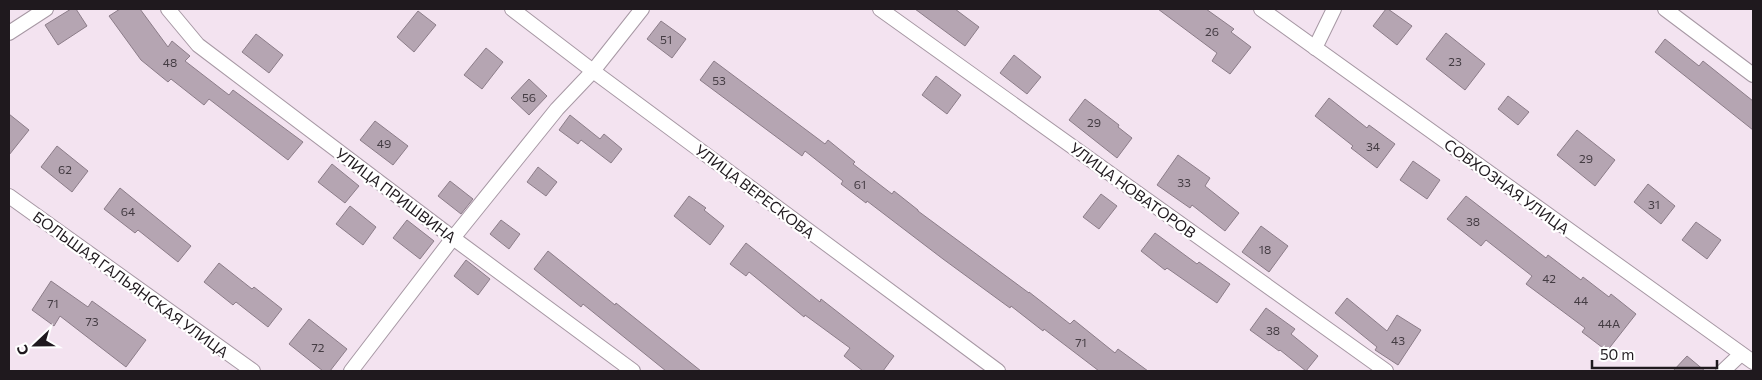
<svg xmlns="http://www.w3.org/2000/svg" width="1762" height="380" font-family="Commissioner,sans-serif">
  <style>
    .building { fill: #b5a5b2; stroke: #8c7d89 }
    .lines { fill: none; stroke-linecap: round; stroke-linejoin: round }
    .minor-casing { stroke: #a798a4; stroke-width: 16 }
    .minor { stroke: #fff; stroke-width: 14 }
    .labels { text-anchor: middle; dominant-baseline: central; stroke-width: 4.5; stroke-linejoin: round; paint-order: stroke }
    .number-label { font-size: 12px; fill: #443c43 }
    .street-label { font-size: 15px; fill: #1f191e; stroke: #fff }
  </style>
  <rect width="100%" height="100%" fill="#f3e3f0"/>
  <g class="building">
    <path d="M 71,9 L 76,9 L 87,26 L 58,45 L 45,25 Z"/>
    <path d="M 120,9 L 140,9 L 168,47 L 172,41 L 190,56 L 185,61 L 229,95 L 233,90 L 303,142 L 288,160 L 209,99 L 204,105 L 171,79 L 168,82 L 141,60 L 109,16 Z"/>
    <path d="M 915,9 L 955,9 L 979,27 L 965,46 Z"/>
    <path d="M 1158,9 L 1206,9 L 1234,29 L 1231,32 L 1251,47 L 1230,74 L 1212,61 L 1217,53 Z"/>
    <path d="M 1386,9 L 1388,9 L 1412,26 L 1397,45 L 1373,26 Z"/>
    <path d="M 418,11 L 436,25 L 414,52 L 397,37 Z"/>
    <path d="M 661,21 L 686,39 L 672,58 L 647,39 Z"/>
    <path d="M 1446,33 L 1485,64 L 1465,90 L 1426,59 Z"/>
    <path d="M 256,34 L 283,55 L 269,73 L 242,52 Z"/>
    <path d="M 1665,39 L 1699,66 L 1703,61 L 1753,101 L 1753,130 L 1655,52 Z"/>
    <path d="M 486,48 L 503,62 L 482,89 L 464,75 Z"/>
    <path d="M 1014,55 L 1041,77 L 1027,94 L 1000,73 Z"/>
    <path d="M 714,61 L 825,144 L 828,140 L 855,162 L 853,164 L 892,194 L 894,191 L 918,210 L 918,211 L 1029,293 L 1029,292 L 1070,324 L 1074,320 L 1115,353 L 1118,349 L 1148,371 L 1099,371 L 1044,329 L 1043,331 L 1011,306 L 1010,308 L 943,259 L 867,201 L 866,203 L 841,184 L 843,181 L 805,151 L 802,156 L 700,80 Z"/>
    <path d="M 936,76 L 961,95 L 947,114 L 922,95 Z"/>
    <path d="M 529,79 L 547,96 L 529,115 L 511,98 Z"/>
    <path d="M 1508,96 L 1529,112 L 1518,125 L 1498,109 Z"/>
    <path d="M 1329,98 L 1367,128 L 1369,125 L 1395,144 L 1377,168 L 1351,148 L 1353,146 L 1315,116 Z"/>
    <path d="M 1085,99 L 1119,125 L 1118,127 L 1132,138 L 1117,158 L 1069,120 Z"/>
    <path d="M 9,114 L 29,130 L 9,155 Z"/>
    <path d="M 570,115 L 600,139 L 604,134 L 622,149 L 611,163 L 581,140 L 578,144 L 559,130 Z"/>
    <path d="M 375,121 L 408,146 L 393,165 L 360,140 Z"/>
    <path d="M 1577,130 L 1615,160 L 1595,186 L 1557,155 Z"/>
    <path d="M 57,146 L 88,171 L 72,192 L 41,167 Z"/>
    <path d="M 1178,155 L 1210,178 L 1205,186 L 1239,213 L 1225,231 L 1192,205 L 1190,208 L 1157,185 Z"/>
    <path d="M 1413,161 L 1440,180 L 1427,199 L 1400,180 Z"/>
    <path d="M 332,164 L 359,186 L 345,203 L 318,182 Z"/>
    <path d="M 538,167 L 557,182 L 546,196 L 527,182 Z"/>
    <path d="M 450,181 L 473,199 L 461,214 L 438,196 Z"/>
    <path d="M 1648,184 L 1675,206 L 1661,224 L 1634,202 Z"/>
    <path d="M 120,188 L 191,246 L 178,262 L 138,230 L 135,233 L 104,209 Z"/>
    <path d="M 1101,194 L 1117,206 L 1099,229 L 1083,217 Z"/>
    <path d="M 689,196 L 706,208 L 704,210 L 724,226 L 710,245 L 674,216 Z"/>
    <path d="M 1466,196 L 1546,258 L 1548,255 L 1581,280 L 1583,277 L 1609,297 L 1611,294 L 1636,314 L 1607,351 L 1582,332 L 1585,328 L 1526,284 L 1532,276 L 1486,240 L 1481,246 L 1447,219 Z"/>
    <path d="M 350,206 L 376,227 L 363,245 L 336,224 Z"/>
    <path d="M 407,220 L 434,241 L 420,259 L 393,238 Z"/>
    <path d="M 501,220 L 520,234 L 509,249 L 490,234 Z"/>
    <path d="M 1696,222 L 1721,240 L 1707,259 L 1682,240 Z"/>
    <path d="M 1261,226 L 1288,246 L 1269,272 L 1242,252 Z"/>
    <path d="M 1155,233 L 1197,264 L 1199,262 L 1230,284 L 1217,303 L 1167,268 L 1165,270 L 1141,251 Z"/>
    <path d="M 746,243 L 820,302 L 821,299 L 894,356 L 883,371 L 863,371 L 844,356 L 850,348 L 805,315 L 804,317 L 749,272 L 746,276 L 730,264 Z"/>
    <path d="M 548,251 L 615,305 L 616,303 L 701,371 L 666,371 L 583,304 L 581,307 L 534,269 Z"/>
    <path d="M 466,260 L 490,279 L 478,295 L 454,276 Z"/>
    <path d="M 219,263 L 252,289 L 254,287 L 282,309 L 268,327 L 236,302 L 233,305 L 204,282 Z"/>
    <path d="M 51,281 L 88,307 L 92,301 L 146,340 L 126,367 L 60,316 L 54,326 L 32,310 Z"/>
    <path d="M 1347,298 L 1387,331 L 1397,315 L 1421,330 L 1398,365 L 1375,350 L 1377,347 L 1335,313 Z"/>
    <path d="M 1266,308 L 1295,329 L 1291,334 L 1318,356 L 1306,371 L 1280,350 L 1279,351 L 1250,330 Z"/>
    <path d="M 309,319 L 347,349 L 330,371 L 323,371 L 289,344 Z"/>
    <path d="M 1687,356 L 1705,371 L 1673,371 Z"/>
  </g>
  <g class="lines">
    <g class="minor-casing">
      <g id="minor">
        <path d="M 168,9 L 198,45 L 453,238 L 633,371"/>
        <path d="M 512,9 L 593,71 L 998,371"/>
        <path d="M 880,9 L 1386,371"/>
        <path d="M 1261,9 L 1753,362"/>
        <path d="M 1665,9 L 1753,75"/>
        <path d="M 9,33 L 46,9"/>
        <path d="M 1315,48 L 1334,9"/>
        <path d="M 9,196 L 253,371"/>
        <path d="M 351,371 L 453,238 L 557,109 L 593,71 L 642,9"/>
        <path d="M 1723,371 L 1741,354"/>
      </g>
    </g>
    <use href="#minor" class="minor"/>
  </g>
  <g class="labels">
    <g class="number-label">
      <text x="1212" y="31">26</text>
      <text x="666" y="39">51</text>
      <text x="1455" y="61">23</text>
      <text x="170" y="62">48</text>
      <text x="719" y="80">53</text>
      <text x="529" y="97">56</text>
      <text x="1094" y="122">29</text>
      <text x="384" y="143">49</text>
      <text x="1373" y="146">34</text>
      <text x="1586" y="158">29</text>
      <text x="65" y="169">62</text>
      <text x="1184" y="182">33</text>
      <text x="860" y="184">61</text>
      <text x="1654" y="204">31</text>
      <text x="128" y="211">64</text>
      <text x="1473" y="221">38</text>
      <text x="1265" y="249">18</text>
      <text x="1549" y="278">42</text>
      <text x="1581" y="300">44</text>
      <text x="53" y="303">71</text>
      <text x="92" y="321">73</text>
      <text x="1609" y="323">44А</text>
      <text x="1273" y="330">38</text>
      <text x="1398" y="340">43</text>
      <text x="1081" y="342">71</text>
      <text x="318" y="347">72</text>
    </g>
    <g class="street-label">
      <text transform="translate(1507 186) rotate(36)">СОВХОЗНАЯ УЛИЦА</text>
      <text transform="translate(1133 190) rotate(36)">УЛИЦА НОВАТОРОВ</text>
      <text transform="translate(755 191) rotate(37)">УЛИЦА ВЕРЕСКОВА</text>
      <text transform="translate(396 195) rotate(37)">УЛИЦА ПРИШВИНА</text>
      <text transform="translate(131 284) rotate(36)">БОЛЬШАЯ ГАЛЬЯНСКАЯ УЛИЦА</text>
    </g>
  </g>
  <rect width="1762" height="380" fill="none" stroke="#1f191e" stroke-width="20"/>
  <g transform="translate(35 345) rotate(248)" stroke="#ffffff" stroke-width="4" paint-order="stroke">
  <path d="M0-4L9 19L0 12L-9 19Z" fill="#1f191e"/>
  <text y="-8" font-size="14" font-weight="bold" text-anchor="middle" fill="#1f191e">С</text>
  </g>
  <path d="M1592 360v8h125v-8" fill="none" stroke="#1f191e" stroke-width="2.5"/>
  <text x="1600" y="360" font-size="15" fill="#1f191e" stroke="#ffffff" stroke-width="4" paint-order="stroke">50 m</text>
</svg>
